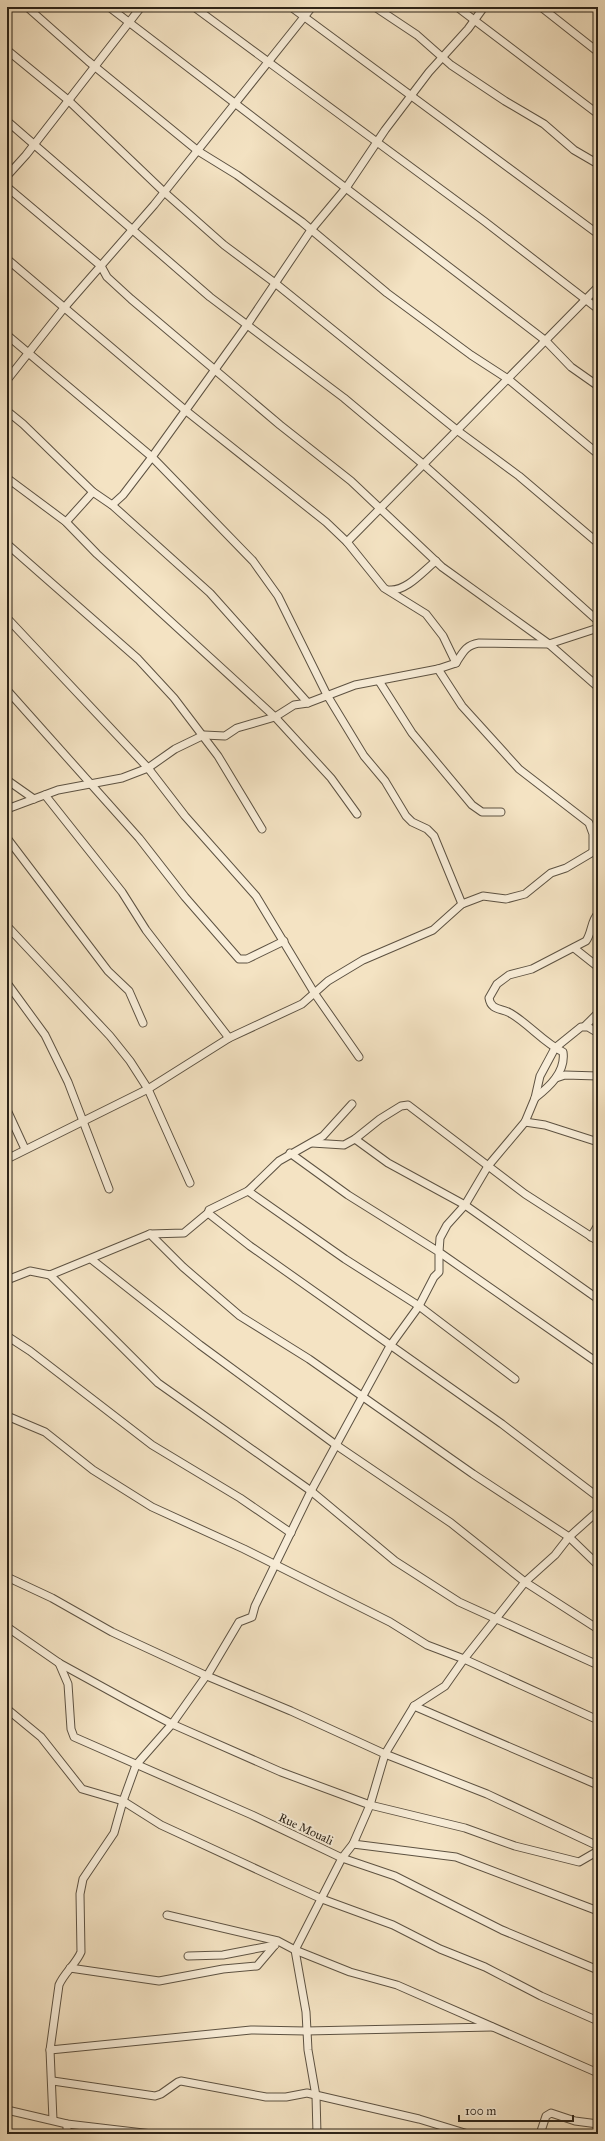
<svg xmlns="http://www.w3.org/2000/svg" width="605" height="2141" font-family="'IM FELL Great Primer',serif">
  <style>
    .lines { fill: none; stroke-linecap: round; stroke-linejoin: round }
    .street-casing { stroke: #5d5242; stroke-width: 9 }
    .street { stroke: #f8edd8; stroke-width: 7 }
    .labels { text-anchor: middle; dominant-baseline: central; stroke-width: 4; stroke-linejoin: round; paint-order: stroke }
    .street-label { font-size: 12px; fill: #2b2217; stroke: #f8edd8 }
  </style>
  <rect width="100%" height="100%" fill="#f4e3c3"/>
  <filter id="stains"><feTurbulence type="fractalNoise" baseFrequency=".005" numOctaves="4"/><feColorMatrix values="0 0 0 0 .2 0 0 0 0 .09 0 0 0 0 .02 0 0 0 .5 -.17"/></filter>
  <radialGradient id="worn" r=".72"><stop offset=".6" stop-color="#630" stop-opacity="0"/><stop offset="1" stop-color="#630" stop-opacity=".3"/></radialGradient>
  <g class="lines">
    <g class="street-casing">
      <g id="street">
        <path d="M 27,7 L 88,61 L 198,151 L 237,175 L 302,222 L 387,293 L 471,355 L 508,379 L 598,454"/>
        <path d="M 109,7 L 546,341 L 571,367 L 598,386"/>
        <path d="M 194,7 L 484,221 L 598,309"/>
        <path d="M 291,7 L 598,234"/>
        <path d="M 375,7 L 417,35 L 451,65 L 505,101 L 544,124 L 574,150 L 598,164"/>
        <path d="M 457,7 L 598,114"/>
        <path d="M 541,7 L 598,52"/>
        <path d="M 7,50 L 68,100 L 163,191 L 224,245 L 275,283 L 458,431 L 519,476 L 598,543"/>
        <path d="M 7,121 L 210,297 L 344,398 L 424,465 L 598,621"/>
        <path d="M 7,176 L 26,155 L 141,7"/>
        <path d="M 7,187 L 101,266 L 107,277 L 131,299 L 280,425 L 351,481 L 442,567 L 549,644 L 598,687"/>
        <path d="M 7,259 L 185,410 L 326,522 L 347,542 L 384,588 L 426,614 L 443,636 L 456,663"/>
        <path d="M 7,335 L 152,457 L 253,561 L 278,596 L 327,695 L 364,756 L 385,781 L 406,816 L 412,822 L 427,829 L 434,836 L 462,904"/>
        <path d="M 7,380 L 64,308 L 154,205 L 312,7"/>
        <path d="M 7,411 L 23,424 L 93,492 L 112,505 L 210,593 L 308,703"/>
        <path d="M 7,478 L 66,522 L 97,554 L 275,717 L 331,778 L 357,814"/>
        <path d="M 112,505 L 123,495 L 152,457 L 247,325 L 311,230 L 346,188 L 385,130 L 429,72 L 468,29 L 484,7"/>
        <path d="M 66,522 L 93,492"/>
        <path d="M 347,542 L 598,287"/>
        <path d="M 7,544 L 138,659 L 174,698 L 218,756 L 262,829"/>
        <path d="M 390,590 C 407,591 423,571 436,561"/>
        <path d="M 7,618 L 148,768 L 185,816 L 256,896 L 315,994 L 359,1057"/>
        <path d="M 438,669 L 462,706 L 519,769 L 589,823 L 593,834 L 593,852"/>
        <path d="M 379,681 L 412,733 L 472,805 L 482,812 L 501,812"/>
        <path d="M 7,690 L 139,838 L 185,897 L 239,959 L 247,959 L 284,941"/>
        <path d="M 7,780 L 34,799"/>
        <path d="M 45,795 L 122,892 L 146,930 L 229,1038"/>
        <path d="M 7,809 L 58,790 L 122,778 L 148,768 L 175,749 L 204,735 L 225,736 L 237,728 L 275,717 L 294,705 L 308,703 L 355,685 L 438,669 L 456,663 C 463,652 466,645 479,643 L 549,644 L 598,628"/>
        <path d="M 7,838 L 108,971 L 129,991 L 143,1023"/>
        <path d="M 7,926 L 110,1036 L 130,1061 L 148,1089 L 190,1183"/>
        <path d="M 574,948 L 598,967"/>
        <path d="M 7,983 L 45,1035 L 68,1082 L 109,1189"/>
        <path d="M 585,1026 L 598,1013"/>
        <path d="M 598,1033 L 588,1027 L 581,1027 L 555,1048 L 540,1076 L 535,1098 L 525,1122 L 488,1166 L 465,1205 L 447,1225 L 440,1238 L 439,1252 L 598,1363"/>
        <path d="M 556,1078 L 565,1075 L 598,1076"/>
        <path d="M 535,1098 C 549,1087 566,1072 563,1052 C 544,1043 529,1024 510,1013 C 502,1008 491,1011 489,998 L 497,984 L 509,975 L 532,969 L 586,941 C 592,933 591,920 598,914"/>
        <path d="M 7,1110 L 25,1149"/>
        <path d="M 525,1122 L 545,1125 L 598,1142"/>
        <path d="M 355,1139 L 388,1163 L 465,1205 L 598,1299"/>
        <path d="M 312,1143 L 344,1145 L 355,1139 L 380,1119 L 401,1106 L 408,1105 L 525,1194 L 598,1241"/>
        <path d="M 7,1159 L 148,1089 L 229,1038 L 302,1004 L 328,981 L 363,960 L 433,930 L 462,904 L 483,896 L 506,899 L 525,894 L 551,873 L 566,868 L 598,849"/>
        <path d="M 248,1191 L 345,1259 L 419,1306 L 515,1379"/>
        <path d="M 208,1213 L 250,1246 L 502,1424 L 598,1497"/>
        <path d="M 150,1234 L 183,1267 L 240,1316 L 309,1359 L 473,1474 L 569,1537 L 598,1565"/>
        <path d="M 591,1237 L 598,1225"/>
        <path d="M 91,1259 L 200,1345 L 336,1445 L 451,1523 L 525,1582 L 598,1629"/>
        <path d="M 50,1275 L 158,1383 L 311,1491 L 395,1561 L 459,1602 L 598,1665"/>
        <path d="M 7,1280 L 30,1271 L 50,1275 L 150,1234 L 184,1233 L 208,1213 L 209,1210 L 248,1191 L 279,1161 L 323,1136 L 352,1104"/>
        <path d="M 7,1336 L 30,1351 L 152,1445 L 240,1498 L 291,1533"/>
        <path d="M 7,1416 L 45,1432 L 93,1470 L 152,1507 L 244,1549 L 390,1622 L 427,1645 L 464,1659 L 598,1720"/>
        <path d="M 7,1577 L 52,1598 L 112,1632 L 207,1676 L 291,1711 L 385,1754 L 487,1794 L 598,1846"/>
        <path d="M 7,1627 L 59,1663 L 130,1702 L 172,1724 L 281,1772 L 370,1805 L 465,1828 L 515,1846 L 579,1862 L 598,1851"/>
        <path d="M 59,1663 L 68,1684 L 71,1729 L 74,1737 L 252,1815 L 342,1858 L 395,1876 L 502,1930 L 598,1970"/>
        <path d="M 207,1676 L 239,1622 L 252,1617 L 255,1606 L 311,1491 L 390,1346 L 419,1306 L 434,1277 L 439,1272 L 439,1252 L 348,1195 L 290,1153"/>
        <path d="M 414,1706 L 598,1785"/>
        <path d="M 7,1709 L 41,1737 L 82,1789 L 123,1801 L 161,1825 L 282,1881 L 322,1899 L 393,1925 L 440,1949 L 485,1967 L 541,1996 L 598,2021"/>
        <path d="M 353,1844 L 456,1857 L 598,1911"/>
        <path d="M 167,1915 L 278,1941 L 295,1950 L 350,1972 L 397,1985 L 598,2073"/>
        <path d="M 188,1956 L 223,1955 L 275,1945"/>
        <path d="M 70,1968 L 159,1981 L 223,1969 L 257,1966 L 274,1946"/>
        <path d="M 50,2050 L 251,2030 L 306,2031 L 492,2027"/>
        <path d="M 53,2081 L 155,2096 L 161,2094 L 178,2082 L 181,2081 L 266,2097 L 286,2097 L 307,2093 L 419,2119 L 468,2134"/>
        <path d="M 7,2110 L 67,2124 L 152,2134"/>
        <path d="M 53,2120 L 50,2050 L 59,1985 C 64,1973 76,1964 81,1952 L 80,1894 L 83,1879 L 114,1833 L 123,1801 L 136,1765 L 172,1724 L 206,1676"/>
        <path d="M 67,2134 L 67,2124"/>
        <path d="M 317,2134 L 316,2096 L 308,2050 L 306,2012 L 295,1950 L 342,1858 L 353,1844 L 370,1805 L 385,1754 L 414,1706 L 445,1686 L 464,1659 L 525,1582 L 555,1555 L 569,1537 L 598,1511"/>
        <path d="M 540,2134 L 546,2116 L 551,2113 L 575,2121 L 598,2124"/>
      </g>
    </g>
    <use href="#street" class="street"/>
  </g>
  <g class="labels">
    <g class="street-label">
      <text transform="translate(306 1829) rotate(25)">Rue Mouali</text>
    </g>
  </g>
  <rect width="605" height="2141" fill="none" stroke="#f4e3c3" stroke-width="24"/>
  <rect x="8" y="8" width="589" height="2125" fill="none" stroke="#2b2217" stroke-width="2"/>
  <rect x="12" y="12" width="581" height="2117" fill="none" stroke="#2b2217"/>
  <path d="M459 2115v6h114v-6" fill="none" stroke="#2b2217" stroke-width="2"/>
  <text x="465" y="2115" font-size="12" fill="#2b2217" stroke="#f8edd8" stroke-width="3" paint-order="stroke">100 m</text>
  <rect width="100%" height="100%" filter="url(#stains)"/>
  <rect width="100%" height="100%" fill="url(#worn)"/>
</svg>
